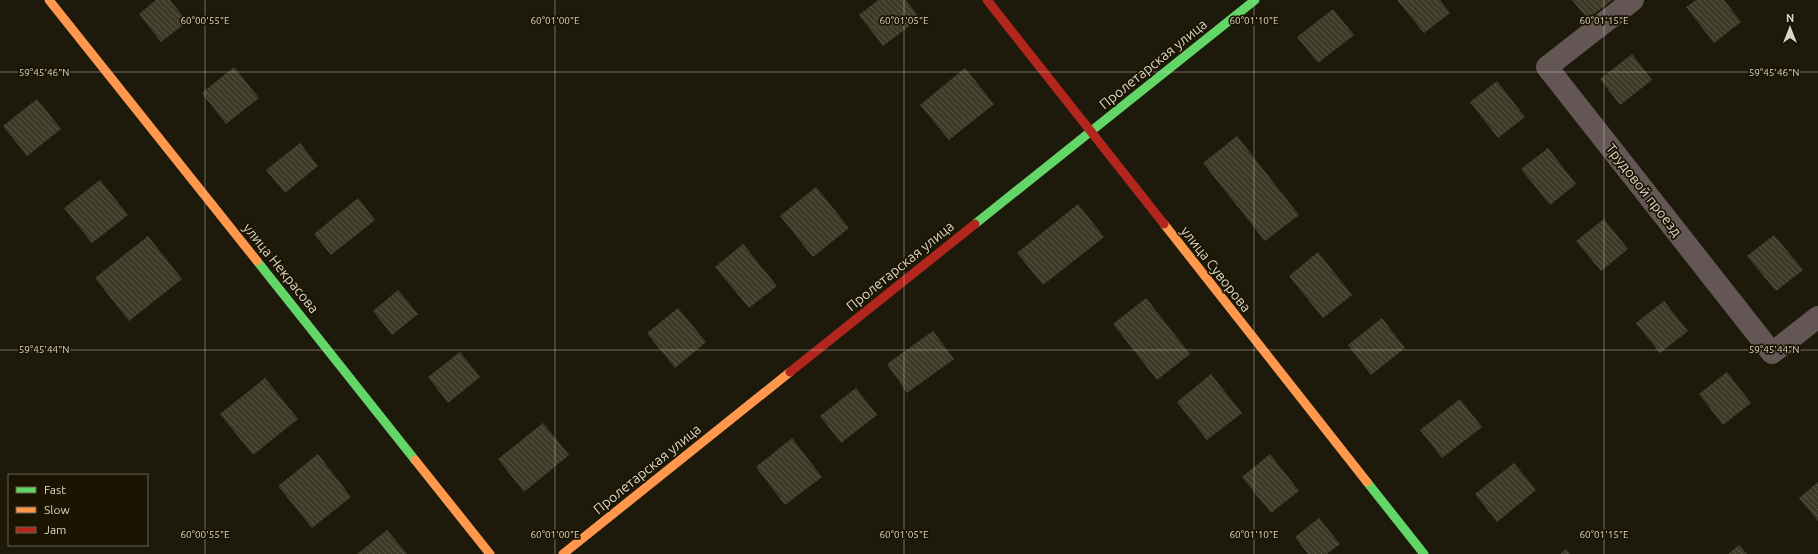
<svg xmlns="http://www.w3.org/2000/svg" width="1818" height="554" font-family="Ubuntu,sans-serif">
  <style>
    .building { fill: url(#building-back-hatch) }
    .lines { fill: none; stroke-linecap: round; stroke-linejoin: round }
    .street { stroke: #635655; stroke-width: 22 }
    .fast { stroke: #63d668; stroke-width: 9 }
    .slow { stroke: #ff974d; stroke-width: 9 }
    .jam { stroke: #b3261e; stroke-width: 9 }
    .ticks { fill: none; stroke: #dbd7c8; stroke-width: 1; stroke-opacity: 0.45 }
    .labels { text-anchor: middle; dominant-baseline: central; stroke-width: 3.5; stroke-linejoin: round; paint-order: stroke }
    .street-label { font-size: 14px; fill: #dbd7c8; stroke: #1b1400 }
    .ticks-label { font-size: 10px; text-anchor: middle; fill: #dbd7c8; stroke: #1b1400; stroke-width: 3.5; stroke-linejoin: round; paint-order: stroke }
  </style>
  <defs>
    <pattern id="building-back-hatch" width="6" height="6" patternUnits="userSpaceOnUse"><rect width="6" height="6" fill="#3d3a27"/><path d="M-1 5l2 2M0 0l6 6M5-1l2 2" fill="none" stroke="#585645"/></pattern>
  </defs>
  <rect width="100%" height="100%" fill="#1d1a0b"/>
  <g class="building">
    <path d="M 156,0 L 170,0 L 187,22 L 161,42 L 139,14 Z"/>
    <path d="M 878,0 L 906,0 L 920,18 L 883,46 L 859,15 Z"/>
    <path d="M 1397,0 L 1440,0 L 1450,13 L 1424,33 Z"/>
    <path d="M 1572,0 L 1612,0 L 1588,19 Z"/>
    <path d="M 1696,0 L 1724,0 L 1741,22 L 1714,43 L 1686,7 Z"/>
    <path d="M 1333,9 L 1354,35 L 1318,63 L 1297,37 Z"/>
    <path d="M 1632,54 L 1652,80 L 1620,105 L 1600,79 Z"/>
    <path d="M 234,67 L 259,98 L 226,124 L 202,93 Z"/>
    <path d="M 965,68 L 994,104 L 949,140 L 920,105 Z"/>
    <path d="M 1497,81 L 1525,117 L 1498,138 L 1470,102 Z"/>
    <path d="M 37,99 L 61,129 L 27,156 L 3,126 Z"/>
    <path d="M 1237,136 L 1299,215 L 1265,241 L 1203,163 Z"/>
    <path d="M 300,143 L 318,166 L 285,193 L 266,170 Z"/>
    <path d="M 1548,148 L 1576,184 L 1550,205 L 1521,169 Z"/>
    <path d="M 100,180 L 128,215 L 92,243 L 64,208 Z"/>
    <path d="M 816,187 L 849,228 L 813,257 L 780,216 Z"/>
    <path d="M 358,198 L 375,220 L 331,255 L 314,234 Z"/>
    <path d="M 1078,204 L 1104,237 L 1043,285 L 1017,253 Z"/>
    <path d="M 1604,219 L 1628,249 L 1601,271 L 1576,241 Z"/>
    <path d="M 1774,235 L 1803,270 L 1776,291 L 1747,256 Z"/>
    <path d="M 148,236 L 182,279 L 129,321 L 95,278 Z"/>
    <path d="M 743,244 L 777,286 L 749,308 L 715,267 Z"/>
    <path d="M 1318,252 L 1352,295 L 1323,318 L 1289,276 Z"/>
    <path d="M 398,290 L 418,314 L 392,335 L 373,311 Z"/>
    <path d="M 1146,298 L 1190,354 L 1157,380 L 1113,324 Z"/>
    <path d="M 1664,301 L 1688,331 L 1660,353 L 1636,323 Z"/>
    <path d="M 678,308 L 706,342 L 675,368 L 647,333 Z"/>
    <path d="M 1382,318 L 1405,348 L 1371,375 L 1348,345 Z"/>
    <path d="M 933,331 L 954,359 L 907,393 L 887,364 Z"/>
    <path d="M 460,352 L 480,377 L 448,403 L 428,377 Z"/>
    <path d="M 1727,372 L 1751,403 L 1723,425 L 1699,394 Z"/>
    <path d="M 1211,374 L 1242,413 L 1207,440 L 1177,402 Z"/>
    <path d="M 265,378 L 298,419 L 253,455 L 220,414 Z"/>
    <path d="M 856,388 L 877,415 L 841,443 L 820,416 Z"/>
    <path d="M 1460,399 L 1482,427 L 1442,458 L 1420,430 Z"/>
    <path d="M 543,423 L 569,455 L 524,492 L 498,459 Z"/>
    <path d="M 792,438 L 822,477 L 785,505 L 756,467 Z"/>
    <path d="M 318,454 L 351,497 L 312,528 L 278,486 Z"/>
    <path d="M 1270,454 L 1299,491 L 1271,513 L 1242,477 Z"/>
    <path d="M 1514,463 L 1536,490 L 1497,522 L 1475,494 Z"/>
    <path d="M 1818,482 L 1818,521 L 1799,498 Z"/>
    <path d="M 1319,518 L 1340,544 L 1327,554 L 1308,554 L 1295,537 Z"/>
    <path d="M 387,530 L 407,554 L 357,554 Z"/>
    <path d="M 1739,545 L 1747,554 L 1728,554 Z"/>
    <path d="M 1566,549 L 1570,554 L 1560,554 Z"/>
  </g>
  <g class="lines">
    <path class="street" d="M 1633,0 L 1547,67 L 1772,353 L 1818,317"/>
    <g class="fast">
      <path d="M 975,224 L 1255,0"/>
      <path d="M 257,261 L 415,460"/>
      <path d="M 1367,482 L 1424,554"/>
    </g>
    <g class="slow">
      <path d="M 49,0 L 257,261"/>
      <path d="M 1164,224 L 1367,482"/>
      <path d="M 415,460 L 490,554"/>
      <path d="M 563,554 L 790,372"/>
    </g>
    <g class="jam">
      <path d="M 987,0 L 1164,224"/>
      <path d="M 790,372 L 975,224"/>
    </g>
  </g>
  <path class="ticks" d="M 205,0 L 205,554M 555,0 L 555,554M 904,0 L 904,554M 1254,0 L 1254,554M 1604,0 L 1604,554M 0,72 L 1818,72M 0,350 L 1818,350"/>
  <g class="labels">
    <g class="street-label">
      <text transform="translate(1153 64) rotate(-39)">Пролетарская улица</text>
      <text transform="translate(1644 190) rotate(52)">Трудовой проезд</text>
      <text transform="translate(900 266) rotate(-39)">Пролетарская улица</text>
      <text transform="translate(281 268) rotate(51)">улица Некрасова</text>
      <text transform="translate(1216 269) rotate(52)">улица Суворова</text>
      <text transform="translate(647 469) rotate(-39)">Пролетарская улица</text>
    </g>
  </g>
  <g class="ticks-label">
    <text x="205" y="24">60°00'55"E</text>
    <text x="555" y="24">60°01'00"E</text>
    <text x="904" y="24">60°01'05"E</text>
    <text x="1254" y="24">60°01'10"E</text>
    <text x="1604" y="24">60°01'15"E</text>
    <text x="44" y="76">59°45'46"N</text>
    <text x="1774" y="76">59°45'46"N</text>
    <text x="44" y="353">59°45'44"N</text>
    <text x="1774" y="353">59°45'44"N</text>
    <text x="205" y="538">60°00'55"E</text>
    <text x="555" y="538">60°01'00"E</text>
    <text x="904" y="538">60°01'05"E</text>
    <text x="1254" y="538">60°01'10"E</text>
    <text x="1604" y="538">60°01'15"E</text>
  </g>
  <rect x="8" y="474" width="140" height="72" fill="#1b1400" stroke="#686250"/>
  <rect x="16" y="487" width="20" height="6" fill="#63d668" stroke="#686250"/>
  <text x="44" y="494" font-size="12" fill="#dbd7c8">Fast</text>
  <rect x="16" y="507" width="20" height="6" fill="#ff974d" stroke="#686250"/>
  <text x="44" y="514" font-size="12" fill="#dbd7c8">Slow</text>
  <rect x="16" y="527" width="20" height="6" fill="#b3261e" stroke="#686250"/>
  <text x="44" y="534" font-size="12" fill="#dbd7c8">Jam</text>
  <g transform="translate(1790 28)" stroke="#1b1400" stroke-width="3" paint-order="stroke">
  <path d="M0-3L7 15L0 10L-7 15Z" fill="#dbd7c8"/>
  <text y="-6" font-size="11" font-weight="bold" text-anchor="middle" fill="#dbd7c8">N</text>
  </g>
</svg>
